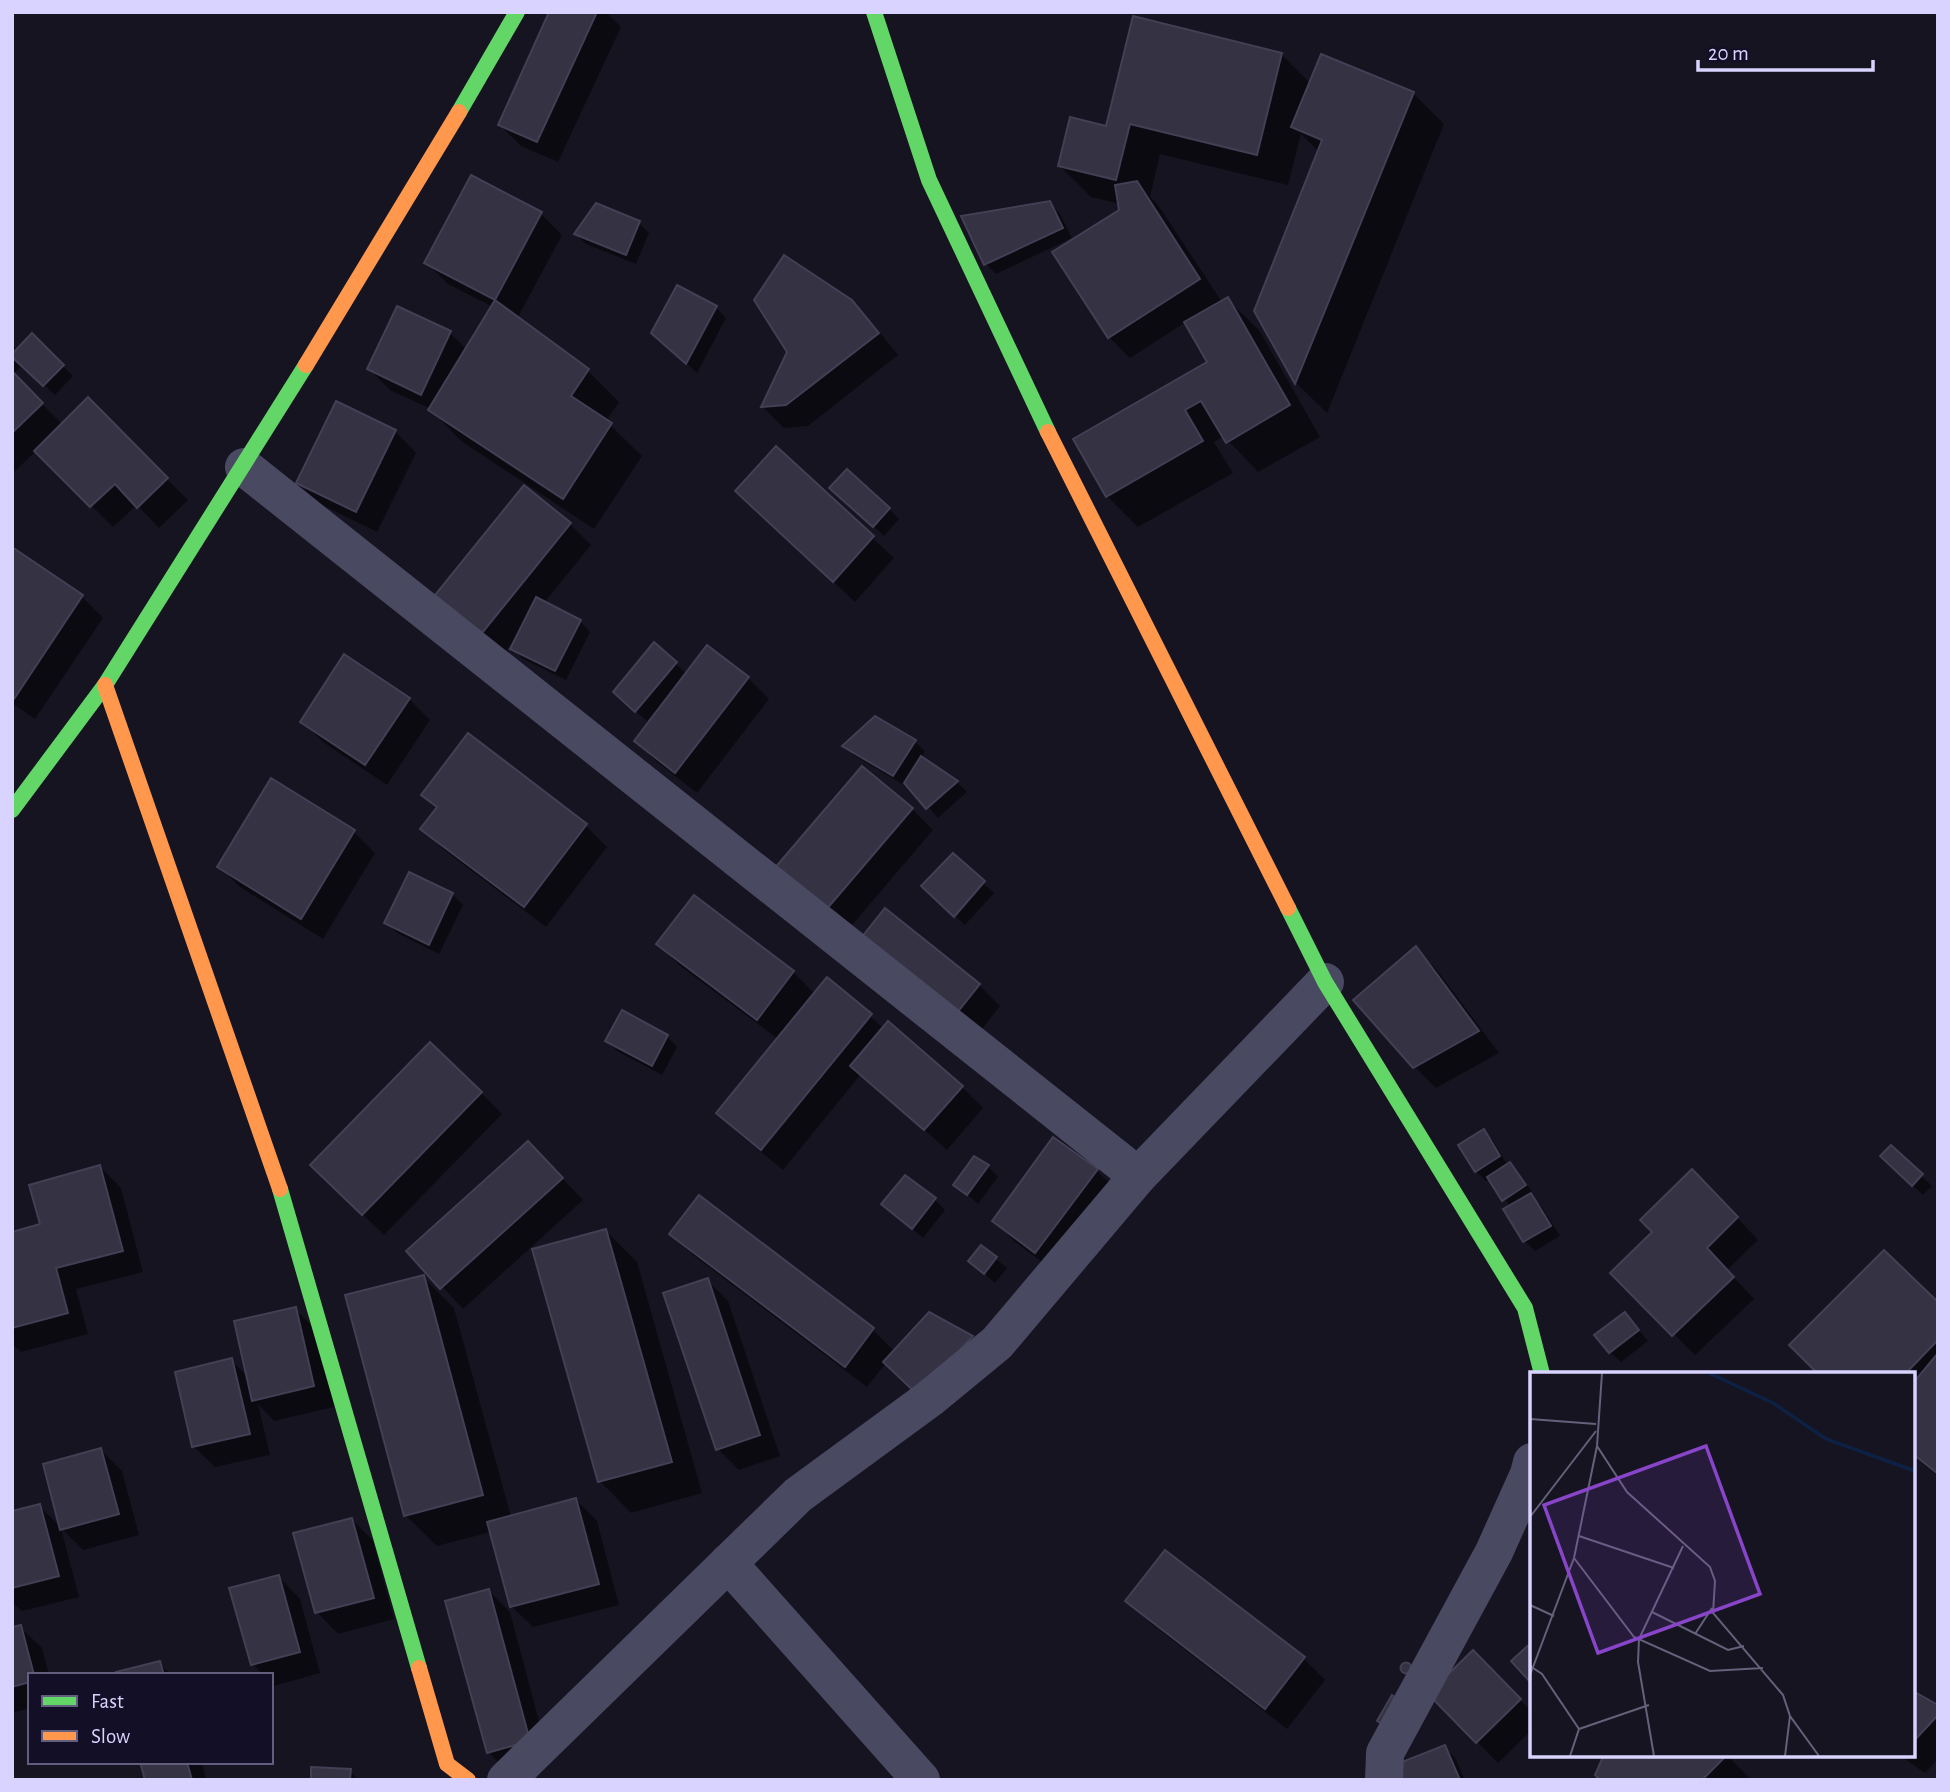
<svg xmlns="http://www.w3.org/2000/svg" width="1950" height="1792" font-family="'Alegreya Sans',sans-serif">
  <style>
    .shadow { fill: #0007 }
    .building { fill: #343243; stroke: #433f54; stroke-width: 2 }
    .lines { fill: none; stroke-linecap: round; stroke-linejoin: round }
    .street { stroke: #4a4962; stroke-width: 38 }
    .fast { stroke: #63d668; stroke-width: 16 }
    .slow { stroke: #ff974d; stroke-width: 16 }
    .inset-river { fill: none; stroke: #0d2144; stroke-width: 3.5 }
    .inset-road { fill: none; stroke: #64617a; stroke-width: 2 }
    .view { fill: #8945c9; fill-opacity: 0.15; stroke: #8945c9; stroke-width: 3.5 }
    .inset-edge { fill: none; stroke: #d9d4ff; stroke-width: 3.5 }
  </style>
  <rect width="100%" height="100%" fill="#161421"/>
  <g class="shadow">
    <path d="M 551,12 L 606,12 L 621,27 L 558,162 L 521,146 L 500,125 Z"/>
    <path d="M 1282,55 L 1311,84 L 1413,93 L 1444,124 L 1327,413 L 1296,383 L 1256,310 L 1319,152 L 1301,134 L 1288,185 L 1160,154 L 1150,197 L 1158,205 L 1222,302 L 1227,299 L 1259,330 L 1320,437 L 1258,472 L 1224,436 L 1214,442 L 1233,473 L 1138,527 L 1107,496 L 1209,363 L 1186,322 L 1130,358 L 1109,337 L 1120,204 L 1091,197 L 1060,166 L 1107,128 Z"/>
    <path d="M 1050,203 L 1060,214 L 1072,238 L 996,274 L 986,264 Z"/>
    <path d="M 541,214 L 562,235 L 517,319 L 588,371 L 619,402 L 606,421 L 642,456 L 594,529 L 461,441 L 429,408 L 390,390 L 369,369 L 450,333 L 467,350 L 493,307 L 448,284 L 427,263 Z"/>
    <path d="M 639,223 L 649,233 L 636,264 L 586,244 L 576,234 Z"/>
    <path d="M 851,302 L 873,324 L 898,355 L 808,426 L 784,428 L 763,407 L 789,352 Z"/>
    <path d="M 716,307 L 726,318 L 697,373 L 664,343 Z"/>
    <path d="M 32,336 L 73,376 L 55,395 L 22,365 L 13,375 L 63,425 L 88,400 L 188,500 L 159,528 L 137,505 L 113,527 L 36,451 L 12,474 L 12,345 L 18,350 Z"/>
    <path d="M 395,431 L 416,453 L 377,532 L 320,504 L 298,483 Z"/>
    <path d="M 776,448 L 894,558 L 855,602 L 737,491 Z"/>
    <path d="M 842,498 L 889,509 L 899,519 L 884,536 Z"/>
    <path d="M 570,524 L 591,545 L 544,603 L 580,621 L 590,632 L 566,680 L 523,659 L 512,648 L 515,639 L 504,653 L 458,616 Z"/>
    <path d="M 12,550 L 82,597 L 103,618 L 35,719 L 12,703 Z"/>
    <path d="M 654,645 L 687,674 L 707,648 L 748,678 L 769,699 L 697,793 L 657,762 L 636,741 L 658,712 L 656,710 L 647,721 L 625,702 Z"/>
    <path d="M 345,657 L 409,699 L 430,720 L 387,785 L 323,742 L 302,721 Z"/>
    <path d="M 468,736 L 586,826 L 607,847 L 546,927 L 444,850 L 423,829 L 438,809 L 423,794 Z"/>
    <path d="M 914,741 L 925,751 L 921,758 L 957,782 L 967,792 L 938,818 L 906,782 L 904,785 L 855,756 L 845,746 Z"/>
    <path d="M 272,781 L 354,832 L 375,853 L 323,939 L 240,887 L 219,866 Z"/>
    <path d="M 912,809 L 933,830 L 847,931 L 798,890 Z"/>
    <path d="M 953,856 L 994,893 L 965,925 L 934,896 Z"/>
    <path d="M 410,874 L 452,894 L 463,905 L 439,954 L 397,933 L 386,923 Z"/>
    <path d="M 859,943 L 979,985 L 1000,1006 L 974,1039 Z"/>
    <path d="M 658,944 L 793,972 L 815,994 L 870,1016 L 884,1029 L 962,1087 L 983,1108 L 947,1150 L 861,1074 L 783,1170 L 739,1134 L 718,1113 L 778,1039 L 679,965 Z"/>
    <path d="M 1416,949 L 1437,970 L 1499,1053 L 1436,1088 L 1415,1067 Z"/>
    <path d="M 667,1036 L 677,1047 L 662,1075 L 617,1051 L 607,1040 Z"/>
    <path d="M 481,1093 L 502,1114 L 384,1235 L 334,1186 Z"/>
    <path d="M 1484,1131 L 1494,1142 L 1508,1166 L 1510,1164 L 1520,1175 L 1535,1196 L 1533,1198 L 1541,1206 L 1560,1236 L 1535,1251 L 1525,1241 L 1511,1207 L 1490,1179 L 1486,1181 L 1476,1171 Z"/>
    <path d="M 1891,1148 L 1932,1186 L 1923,1195 L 1892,1167 Z"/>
    <path d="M 549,1164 L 583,1200 L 463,1309 L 409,1251 Z"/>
    <path d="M 988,1166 L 998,1177 L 978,1204 L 956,1185 Z"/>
    <path d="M 100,1167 L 121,1188 L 143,1272 L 76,1289 L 88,1334 L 21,1352 L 12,1344 L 12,1234 L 42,1226 Z"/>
    <path d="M 1096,1170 L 1118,1191 L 1057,1273 L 1015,1242 L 994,1221 Z"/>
    <path d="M 1713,1192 L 1758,1240 L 1727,1270 L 1754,1299 L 1695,1355 L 1613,1273 Z"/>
    <path d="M 699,1198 L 873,1330 L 895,1352 L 930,1315 L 971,1338 L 981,1348 L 886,1363 L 867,1387 L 693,1255 L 672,1234 Z"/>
    <path d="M 935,1200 L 945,1210 L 923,1238 L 894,1214 Z"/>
    <path d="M 606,1231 L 637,1262 L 702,1493 L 631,1513 L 600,1481 Z"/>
    <path d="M 981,1247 L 1007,1268 L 995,1283 L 970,1261 Z"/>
    <path d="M 423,1277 L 454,1308 L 511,1517 L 576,1500 L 597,1521 L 619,1605 L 533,1627 L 511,1606 L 491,1532 L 437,1546 L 405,1515 Z"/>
    <path d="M 707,1280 L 728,1301 L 780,1456 L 739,1470 L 718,1449 Z"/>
    <path d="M 1938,1304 L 1938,1476 L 1913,1456 L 1913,1374 L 1820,1374 Z"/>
    <path d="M 295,1309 L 316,1330 L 334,1407 L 274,1421 L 258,1404 L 270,1455 L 215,1467 L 193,1446 L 231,1360 L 248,1377 Z"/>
    <path d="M 1625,1314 L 1648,1341 L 1621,1362 L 1610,1352 Z"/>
    <path d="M 101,1450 L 122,1471 L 139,1535 L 83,1550 L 61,1528 L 79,1597 L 22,1611 L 12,1602 L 12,1513 L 39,1506 L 62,1528 Z"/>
    <path d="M 352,1519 L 373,1541 L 394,1619 L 338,1634 L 317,1612 Z"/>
    <path d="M 1165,1552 L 1304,1659 L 1325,1680 L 1287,1729 L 1149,1622 L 1128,1601 Z"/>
    <path d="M 279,1577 L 300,1599 L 320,1673 L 274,1686 L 271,1683 L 271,1675 L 263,1675 L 253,1664 Z"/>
    <path d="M 489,1591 L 510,1612 L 550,1762 L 509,1773 L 488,1752 Z"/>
    <path d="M 20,1627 L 42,1648 L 49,1675 L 30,1675 L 30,1708 L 12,1713 L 12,1629 Z"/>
    <path d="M 1473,1653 L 1532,1712 L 1532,1730 L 1498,1763 L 1430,1694 Z"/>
    <path d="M 159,1663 L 171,1675 L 119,1675 Z"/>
    <path d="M 1409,1665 L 1422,1678 L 1414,1683 L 1404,1672 L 1403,1667 Z"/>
    <path d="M 1913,1693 L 1938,1707 L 1938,1759 L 1925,1773 L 1899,1755 L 1913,1755 Z"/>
    <path d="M 1445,1747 L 1455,1758 L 1465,1780 L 1400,1780 Z"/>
    <path d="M 1601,1755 L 1727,1755 L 1748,1777 L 1745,1780 L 1602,1780 L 1604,1759 Z"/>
    <path d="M 142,1762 L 202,1762 L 206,1780 L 147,1780 Z"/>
    <path d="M 350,1771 L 358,1780 L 349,1778 Z"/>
  </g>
  <g class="building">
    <path d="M 549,12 L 597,12 L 537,142 L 498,125 Z"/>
    <path d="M 1133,16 L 1282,53 L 1257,155 L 1130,124 L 1116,180 L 1058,166 L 1070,117 L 1106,126 Z"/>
    <path d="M 1321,54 L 1414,92 L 1295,384 L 1254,311 L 1322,140 L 1291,127 Z"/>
    <path d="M 471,175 L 542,212 L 495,300 L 424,263 Z"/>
    <path d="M 1137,181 L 1200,279 L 1108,338 L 1052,252 L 1119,210 L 1115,185 Z"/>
    <path d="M 1050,201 L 1063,228 L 984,265 L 961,216 Z"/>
    <path d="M 596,203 L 640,221 L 626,255 L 574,234 Z"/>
    <path d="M 784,255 L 852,300 L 879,333 L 786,405 L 761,407 L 787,352 L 754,300 Z"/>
    <path d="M 677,285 L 717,306 L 686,364 L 651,333 Z"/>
    <path d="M 1228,297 L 1290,405 L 1226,443 L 1201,401 L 1185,410 L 1203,441 L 1106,497 L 1073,439 L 1207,362 L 1184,322 Z"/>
    <path d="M 495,300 L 589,369 L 571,396 L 612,423 L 563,499 L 428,410 Z"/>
    <path d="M 397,306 L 451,331 L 421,395 L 367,369 Z"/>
    <path d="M 32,333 L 64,365 L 43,386 L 12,357 L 12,354 Z"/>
    <path d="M 12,371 L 43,403 L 12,433 Z"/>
    <path d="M 88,397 L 168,478 L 137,508 L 115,484 L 90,507 L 34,451 Z"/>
    <path d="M 336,401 L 396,430 L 356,512 L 296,483 Z"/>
    <path d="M 776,446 L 874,536 L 833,582 L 735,491 Z"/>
    <path d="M 847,469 L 890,508 L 873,527 L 829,488 Z"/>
    <path d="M 524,485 L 571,523 L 482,633 L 435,595 Z"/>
    <path d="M 12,547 L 83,595 L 14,699 L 12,698 Z"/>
    <path d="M 536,597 L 581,620 L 555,671 L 510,649 Z"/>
    <path d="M 654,642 L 677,662 L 635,712 L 613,692 Z"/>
    <path d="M 707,645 L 749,677 L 675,773 L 634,741 Z"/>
    <path d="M 344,654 L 410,698 L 365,765 L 300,722 Z"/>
    <path d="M 875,716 L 916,740 L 893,776 L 842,746 Z"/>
    <path d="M 468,733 L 587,824 L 524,907 L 420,829 L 437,807 L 421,795 Z"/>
    <path d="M 921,756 L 958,781 L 926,809 L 904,783 Z"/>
    <path d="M 862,766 L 913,808 L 825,911 L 774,869 Z"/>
    <path d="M 271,778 L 355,830 L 301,919 L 217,867 Z"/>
    <path d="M 953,853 L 985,881 L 954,917 L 921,886 Z"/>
    <path d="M 409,872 L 453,893 L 429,945 L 384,923 Z"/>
    <path d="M 694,895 L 794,971 L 757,1020 L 656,944 Z"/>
    <path d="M 885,908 L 980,984 L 952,1019 L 857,943 Z"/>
    <path d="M 1416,946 L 1479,1031 L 1413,1068 L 1353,1000 Z"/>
    <path d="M 827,977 L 872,1014 L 761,1150 L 716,1113 Z"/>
    <path d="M 622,1010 L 668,1035 L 652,1066 L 605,1041 Z"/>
    <path d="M 888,1021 L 963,1086 L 924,1130 L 850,1066 Z"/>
    <path d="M 430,1042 L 482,1092 L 362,1215 L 310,1165 Z"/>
    <path d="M 1484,1129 L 1500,1156 L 1475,1172 L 1458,1145 Z"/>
    <path d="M 1053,1137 L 1098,1169 L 1035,1253 L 992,1221 Z"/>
    <path d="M 528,1141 L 563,1178 L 440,1289 L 406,1251 Z"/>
    <path d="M 1891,1145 L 1923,1174 L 1912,1186 L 1880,1156 Z"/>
    <path d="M 974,1156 L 989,1165 L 967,1195 L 953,1185 Z"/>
    <path d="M 1510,1162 L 1526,1185 L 1502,1201 L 1487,1177 Z"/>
    <path d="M 100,1165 L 123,1251 L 56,1268 L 68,1313 L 12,1328 L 12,1232 L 40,1224 L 29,1185 Z"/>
    <path d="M 1692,1169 L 1738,1217 L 1707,1248 L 1734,1277 L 1672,1336 L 1610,1273 L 1652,1232 L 1640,1220 Z"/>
    <path d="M 905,1175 L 936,1198 L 912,1229 L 881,1204 Z"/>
    <path d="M 1531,1193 L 1551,1226 L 1523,1242 L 1503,1209 Z"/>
    <path d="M 699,1195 L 874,1328 L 845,1367 L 669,1234 Z"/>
    <path d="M 606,1229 L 672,1462 L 598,1482 L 532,1249 Z"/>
    <path d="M 981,1245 L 997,1257 L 984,1274 L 968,1261 Z"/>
    <path d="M 1884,1250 L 1938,1302 L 1938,1340 L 1905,1374 L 1818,1374 L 1789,1345 Z"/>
    <path d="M 424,1275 L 483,1495 L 404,1516 L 345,1295 Z"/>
    <path d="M 708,1278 L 760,1435 L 716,1450 L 663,1293 Z"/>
    <path d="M 296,1307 L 314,1386 L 252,1401 L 234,1321 Z"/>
    <path d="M 929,1312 L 973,1336 L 918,1395 L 883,1362 Z"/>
    <path d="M 1625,1312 L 1639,1330 L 1609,1353 L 1594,1335 Z"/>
    <path d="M 1938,1353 L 1938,1474 L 1913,1454 L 1913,1383 Z"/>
    <path d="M 232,1358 L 250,1434 L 192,1447 L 175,1372 Z"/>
    <path d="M 101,1448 L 119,1514 L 60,1530 L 43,1464 Z"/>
    <path d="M 576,1498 L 599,1584 L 510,1607 L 487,1522 Z"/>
    <path d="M 40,1504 L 59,1576 L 12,1588 L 12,1511 Z"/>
    <path d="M 352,1518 L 374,1598 L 315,1613 L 293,1533 Z"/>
    <path d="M 1165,1550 L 1305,1657 L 1265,1709 L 1125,1601 Z"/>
    <path d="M 279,1575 L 300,1652 L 251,1665 L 229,1588 Z"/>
    <path d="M 489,1589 L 530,1741 L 487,1753 L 445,1601 Z"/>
    <path d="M 21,1625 L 34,1675 L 30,1675 L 30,1682 L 12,1687 L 12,1627 Z"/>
    <path d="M 1532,1642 L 1532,1684 L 1511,1661 Z"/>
    <path d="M 1473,1650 L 1521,1699 L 1476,1743 L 1428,1694 Z"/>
    <path d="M 160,1661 L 164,1675 L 117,1675 L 116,1672 Z"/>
    <circle cx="1406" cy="1668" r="5.5"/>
    <path d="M 1913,1691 L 1938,1705 L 1938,1715 L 1913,1742 Z"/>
    <path d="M 1392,1695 L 1403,1702 L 1387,1727 L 1377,1721 Z"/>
    <path d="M 1445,1745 L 1460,1780 L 1398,1780 L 1392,1766 Z"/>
    <path d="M 1607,1755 L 1727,1755 L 1702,1780 L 1600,1780 L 1595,1775 L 1602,1759 Z"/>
    <path d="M 140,1762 L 187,1762 L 192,1780 L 145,1780 Z"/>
    <path d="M 311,1767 L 351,1769 L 350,1780 L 311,1780 Z"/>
  </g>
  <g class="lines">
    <g class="street">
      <path d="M 244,467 L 1138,1176"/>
      <path d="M 728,1563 L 921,1780"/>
      <path d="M 506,1780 L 798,1495 L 929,1399 L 997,1343 L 1138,1176 L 1325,982"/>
      <path d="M 1384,1780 L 1385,1753 L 1494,1552 L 1529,1474 L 1532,1462"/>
    </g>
    <g class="fast">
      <path d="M 874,12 L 929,180 L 1048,432"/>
      <path d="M 459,112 L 517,12"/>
      <path d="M 12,810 L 105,685 L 306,365"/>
      <path d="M 1288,908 L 1325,982 L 1525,1308 L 1542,1374"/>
      <path d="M 280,1189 L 419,1668"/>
    </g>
    <g class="slow">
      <path d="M 306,365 L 459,112"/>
      <path d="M 1048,432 L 1288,908"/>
      <path d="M 105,685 L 280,1189"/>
      <path d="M 419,1668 L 447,1764 L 468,1780"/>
    </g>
  </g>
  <g transform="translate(1530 1372)">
    <rect width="385" height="385" fill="#161421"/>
    <path class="inset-river" d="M 179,1 L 243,31 L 296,67 L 385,99"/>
    <path class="inset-road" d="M 0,47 L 66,52M 67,74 L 97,120 L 180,195 L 185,209 L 183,241 L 253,323 L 260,344 L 289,384M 0,145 L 66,59M 49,164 L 144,196M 44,186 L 104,265 L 180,299 L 233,296M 0,233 L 24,244M 122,240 L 198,278 L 214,274M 165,262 L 182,236M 0,294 L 12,302 L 49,357M 0,303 L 44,186 L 67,74 L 72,1M 49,357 L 119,333M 40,384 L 49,357M 124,384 L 108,290 L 109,267 L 153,174M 255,384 L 260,344"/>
    <path class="view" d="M 176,74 L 230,222 L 68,281 L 14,133 Z"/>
    <rect width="385" height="385" class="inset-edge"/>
  </g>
  <rect width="1950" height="1792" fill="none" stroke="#d9d4ff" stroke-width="28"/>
  <rect x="28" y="1673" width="245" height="91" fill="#130f26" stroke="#625e7d" stroke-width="2"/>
  <rect x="42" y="1696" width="35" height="10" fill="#63d668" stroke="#625e7d" stroke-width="2"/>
  <text x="91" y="1708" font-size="21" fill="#d9d4ff">Fast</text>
  <rect x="42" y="1731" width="35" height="10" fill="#ff974d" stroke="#625e7d" stroke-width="2"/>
  <text x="91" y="1743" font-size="21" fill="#d9d4ff">Slow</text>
  <path d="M1698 60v10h175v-10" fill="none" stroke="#d9d4ff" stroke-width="3.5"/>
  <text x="1708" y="60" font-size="21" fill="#d9d4ff" stroke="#130f26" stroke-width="5" paint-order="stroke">20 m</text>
</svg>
